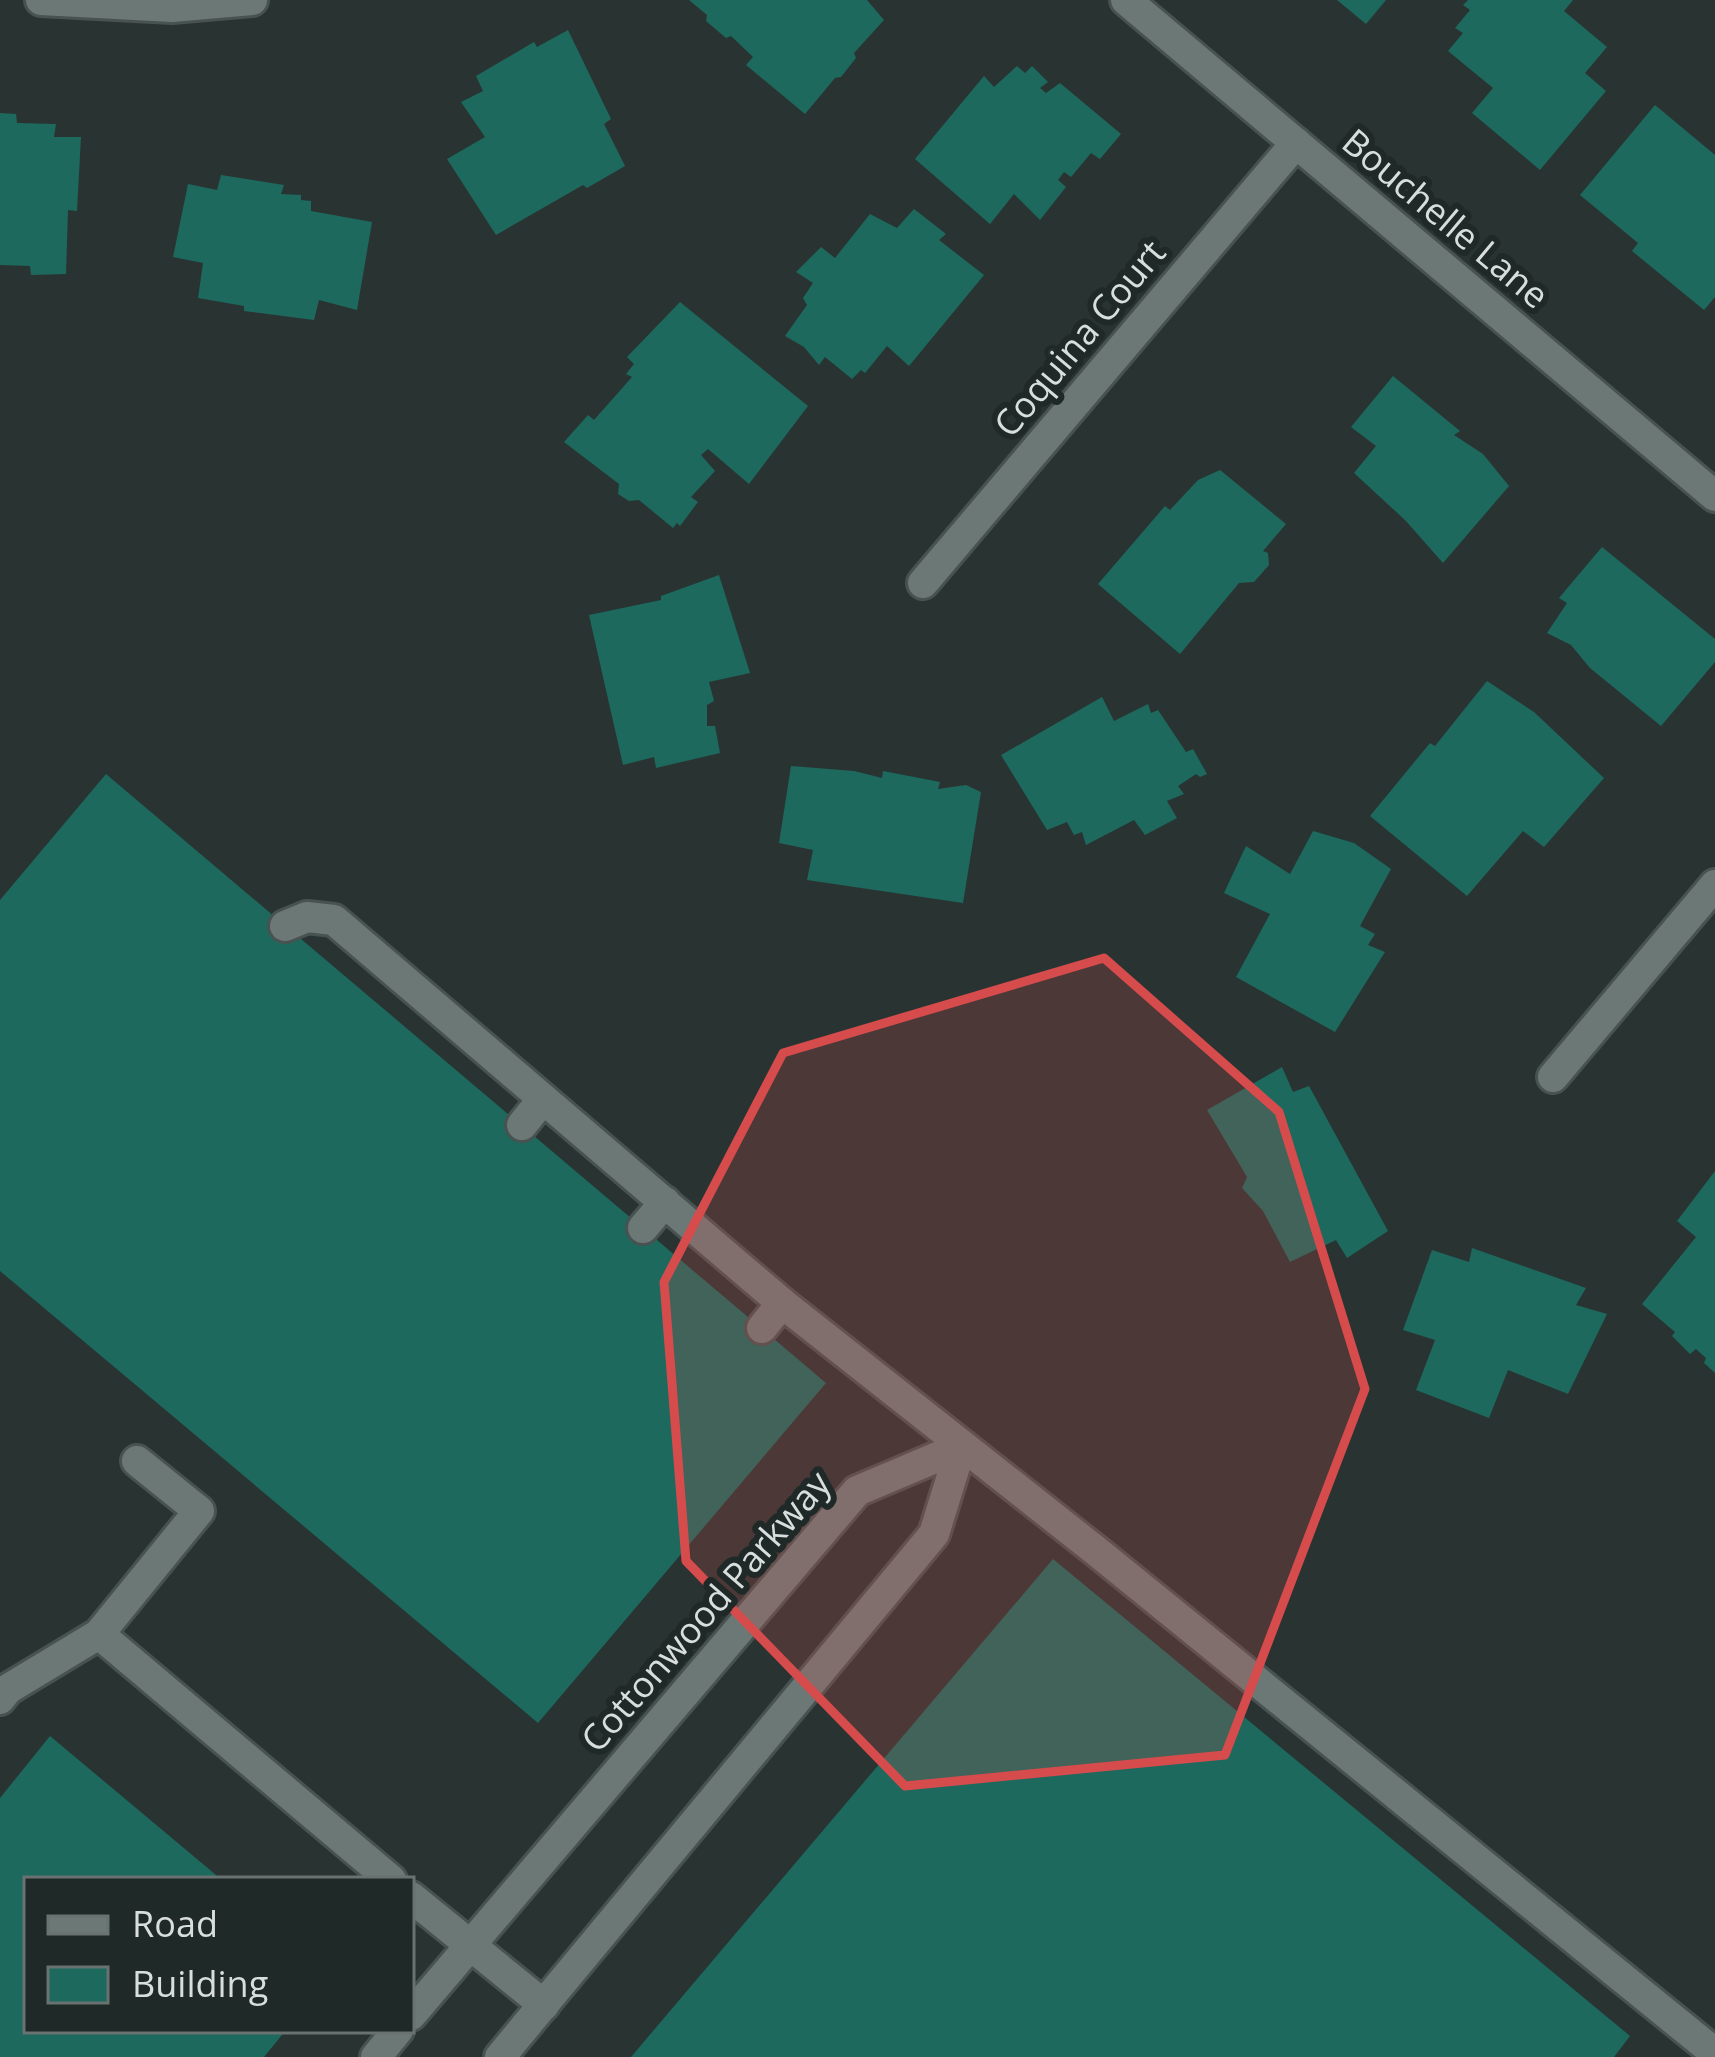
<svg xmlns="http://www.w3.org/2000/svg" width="1715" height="2057" font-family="'Open Sans',sans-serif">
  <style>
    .building { fill: #1d695e }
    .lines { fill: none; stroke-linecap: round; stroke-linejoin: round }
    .lane-casing { stroke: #485250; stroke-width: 36 }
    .street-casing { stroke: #485250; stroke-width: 36 }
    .lane { stroke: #6b7875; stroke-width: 30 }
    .street { stroke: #6b7875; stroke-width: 30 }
    .marked { fill: #d64c4c; fill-opacity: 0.2; stroke: #d64c4c; stroke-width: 9; stroke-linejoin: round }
    .labels { text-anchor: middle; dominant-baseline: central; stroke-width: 12; stroke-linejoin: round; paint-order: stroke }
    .street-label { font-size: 36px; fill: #d7dedd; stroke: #1f2a28 }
  </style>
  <rect width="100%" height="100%" fill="#293432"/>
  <g class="building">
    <path d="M 689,0 L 867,0 L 884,20 L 854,53 L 856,58 L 841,77 L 835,78 L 805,114 L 746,65 L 753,57 L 731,36 L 726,38 L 706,21 L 707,15 Z"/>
    <path d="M 1337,0 L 1386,0 L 1366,24 Z"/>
    <path d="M 1468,0 L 1573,0 L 1564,11 L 1607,47 L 1585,73 L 1606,91 L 1540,170 L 1472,113 L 1493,88 L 1448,51 L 1463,33 L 1455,28 L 1470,10 L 1463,5 Z"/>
    <path d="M 568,30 L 611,119 L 604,124 L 625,166 L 587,188 L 583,185 L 496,235 L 447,159 L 485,137 L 461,102 L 483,91 L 476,76 L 534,42 L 537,47 Z"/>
    <path d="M 1017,66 L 1025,73 L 1032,66 L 1048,82 L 1040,88 L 1046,93 L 1060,83 L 1121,134 L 1100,159 L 1091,153 L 1071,177 L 1064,172 L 1058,180 L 1066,187 L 1040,220 L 1014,194 L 990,224 L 915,159 L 984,76 L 994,87 Z"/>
    <path d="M 1655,105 L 1715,155 L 1715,297 L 1704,310 L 1632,251 L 1638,243 L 1580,195 Z"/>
    <path d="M 0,113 L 16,114 L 17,123 L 56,124 L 54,137 L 81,137 L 77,211 L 68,210 L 66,274 L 31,275 L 30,266 L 0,265 Z"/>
    <path d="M 221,175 L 284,185 L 281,194 L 301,195 L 301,200 L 311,201 L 311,211 L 372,222 L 357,310 L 319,300 L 314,320 L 244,311 L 244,306 L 198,298 L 203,263 L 173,257 L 188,184 L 217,190 Z"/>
    <path d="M 914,209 L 946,234 L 939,240 L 984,275 L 909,366 L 887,346 L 865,373 L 861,370 L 852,379 L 825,357 L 819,365 L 804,347 L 785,336 L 807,305 L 803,298 L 813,283 L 796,272 L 821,247 L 835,258 L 870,214 L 897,228 Z"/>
    <path d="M 680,302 L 808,406 L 749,484 L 708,449 L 701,455 L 715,471 L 691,497 L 698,502 L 680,526 L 677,523 L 673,528 L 639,500 L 629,501 L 618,494 L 619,484 L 564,442 L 588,415 L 594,420 L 632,377 L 626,374 L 634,364 L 627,357 Z"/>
    <path d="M 1393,376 L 1460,431 L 1454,435 L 1483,454 L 1509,486 L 1443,563 L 1405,520 L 1354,473 L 1376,446 L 1351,427 Z"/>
    <path d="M 1220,470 L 1286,524 L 1263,551 L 1268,553 L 1269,565 L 1254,582 L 1239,583 L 1180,654 L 1098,584 L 1165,506 L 1170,510 L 1198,480 Z"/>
    <path d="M 1602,547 L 1715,639 L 1715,662 L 1661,726 L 1590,668 L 1571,645 L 1547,633 L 1567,603 L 1559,598 Z"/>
    <path d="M 719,575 L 750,673 L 709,682 L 714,701 L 707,705 L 707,726 L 715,726 L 720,753 L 656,768 L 654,757 L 623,765 L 589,615 L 661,600 L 661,596 Z"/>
    <path d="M 1487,681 L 1534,712 L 1604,778 L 1544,847 L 1523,831 L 1467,896 L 1370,816 L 1430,743 L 1435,746 Z"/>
    <path d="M 1102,697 L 1114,721 L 1148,704 L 1151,713 L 1158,710 L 1186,752 L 1193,749 L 1207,774 L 1200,777 L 1196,774 L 1178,786 L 1184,794 L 1167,801 L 1177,818 L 1145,835 L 1134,820 L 1086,845 L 1082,832 L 1074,835 L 1067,822 L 1047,830 L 1001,755 Z"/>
    <path d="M 791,766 L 854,771 L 882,778 L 883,771 L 940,782 L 938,789 L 966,785 L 981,792 L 963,903 L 807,880 L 813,850 L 779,843 Z"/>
    <path d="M 106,774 L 826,1383 L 538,1723 L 0,1271 L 0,900 Z"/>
    <path d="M 1313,831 L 1354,843 L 1391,869 L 1360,926 L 1375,934 L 1368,945 L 1385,952 L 1335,1032 L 1236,977 L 1270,914 L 1224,893 L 1246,846 L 1290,874 Z"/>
    <path d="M 1282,1067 L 1293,1092 L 1309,1086 L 1388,1231 L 1347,1258 L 1336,1240 L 1290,1262 L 1263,1211 L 1242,1188 L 1247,1177 L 1207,1110 Z"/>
    <path d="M 1715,1171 L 1715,1373 L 1704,1363 L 1706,1358 L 1696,1349 L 1690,1354 L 1672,1336 L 1675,1332 L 1642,1304 L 1696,1237 L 1677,1221 Z"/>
    <path d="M 1472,1248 L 1586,1288 L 1576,1305 L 1607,1314 L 1568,1394 L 1508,1370 L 1489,1418 L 1416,1390 L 1435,1340 L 1403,1330 L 1432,1250 L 1469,1262 Z"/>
    <path d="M 1053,1559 L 1630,2036 L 1614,2057 L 631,2057 Z"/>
    <path d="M 50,1736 L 222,1880 L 27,1880 L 27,2030 L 286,2030 L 264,2057 L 0,2057 L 0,1798 Z"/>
  </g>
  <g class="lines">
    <g class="lane-casing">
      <g id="lane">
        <path d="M 285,926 L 307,917 L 334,920 L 782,1303 L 1095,1550 L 1715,2053"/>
        <path d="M 522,1125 L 543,1099"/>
        <path d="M 643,1228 L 665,1202"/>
        <path d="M 762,1328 L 782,1303"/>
        <path d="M 99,1634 L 391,1880"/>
        <path d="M 0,1699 L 8,1689 L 99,1634 L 199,1511 L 137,1461"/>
        <path d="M 411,1897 L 544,2005"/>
      </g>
    </g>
    <g class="street-casing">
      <g id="street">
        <path d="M 41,0 L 172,7 L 252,0"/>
        <path d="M 1126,0 L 1715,496"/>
        <path d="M 923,583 L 1296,143"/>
        <path d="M 1553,1077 L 1715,885"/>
        <path d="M 411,2015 L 857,1491 L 961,1447"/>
        <path d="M 376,2057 L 398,2030"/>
        <path d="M 500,2057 L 934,1534 L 961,1447"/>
      </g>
    </g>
    <use href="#lane" class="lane"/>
    <use href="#street" class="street"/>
  </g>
  <path class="marked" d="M 1104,958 L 1279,1112 L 1365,1389 L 1225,1755 L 905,1786 L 686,1561 L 664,1282 L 783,1053 Z"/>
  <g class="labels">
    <g class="street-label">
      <text transform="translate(1446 218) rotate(40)">Bouchelle Lane</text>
      <text transform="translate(1079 338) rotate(-50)">Coquina Court</text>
      <text transform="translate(705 1611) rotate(-49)">Cottonwood Parkway</text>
    </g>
  </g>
  <rect x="24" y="1877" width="390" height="156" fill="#1f2a28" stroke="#697270" stroke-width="3"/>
  <rect x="48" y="1916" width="60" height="18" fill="#6b7875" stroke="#697270" stroke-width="3"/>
  <text x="132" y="1937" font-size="36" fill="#d7dedd">Road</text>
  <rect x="48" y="1967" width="60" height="36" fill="#1d695e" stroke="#697270" stroke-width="3"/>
  <text x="132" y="1997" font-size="36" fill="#d7dedd">Building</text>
</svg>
